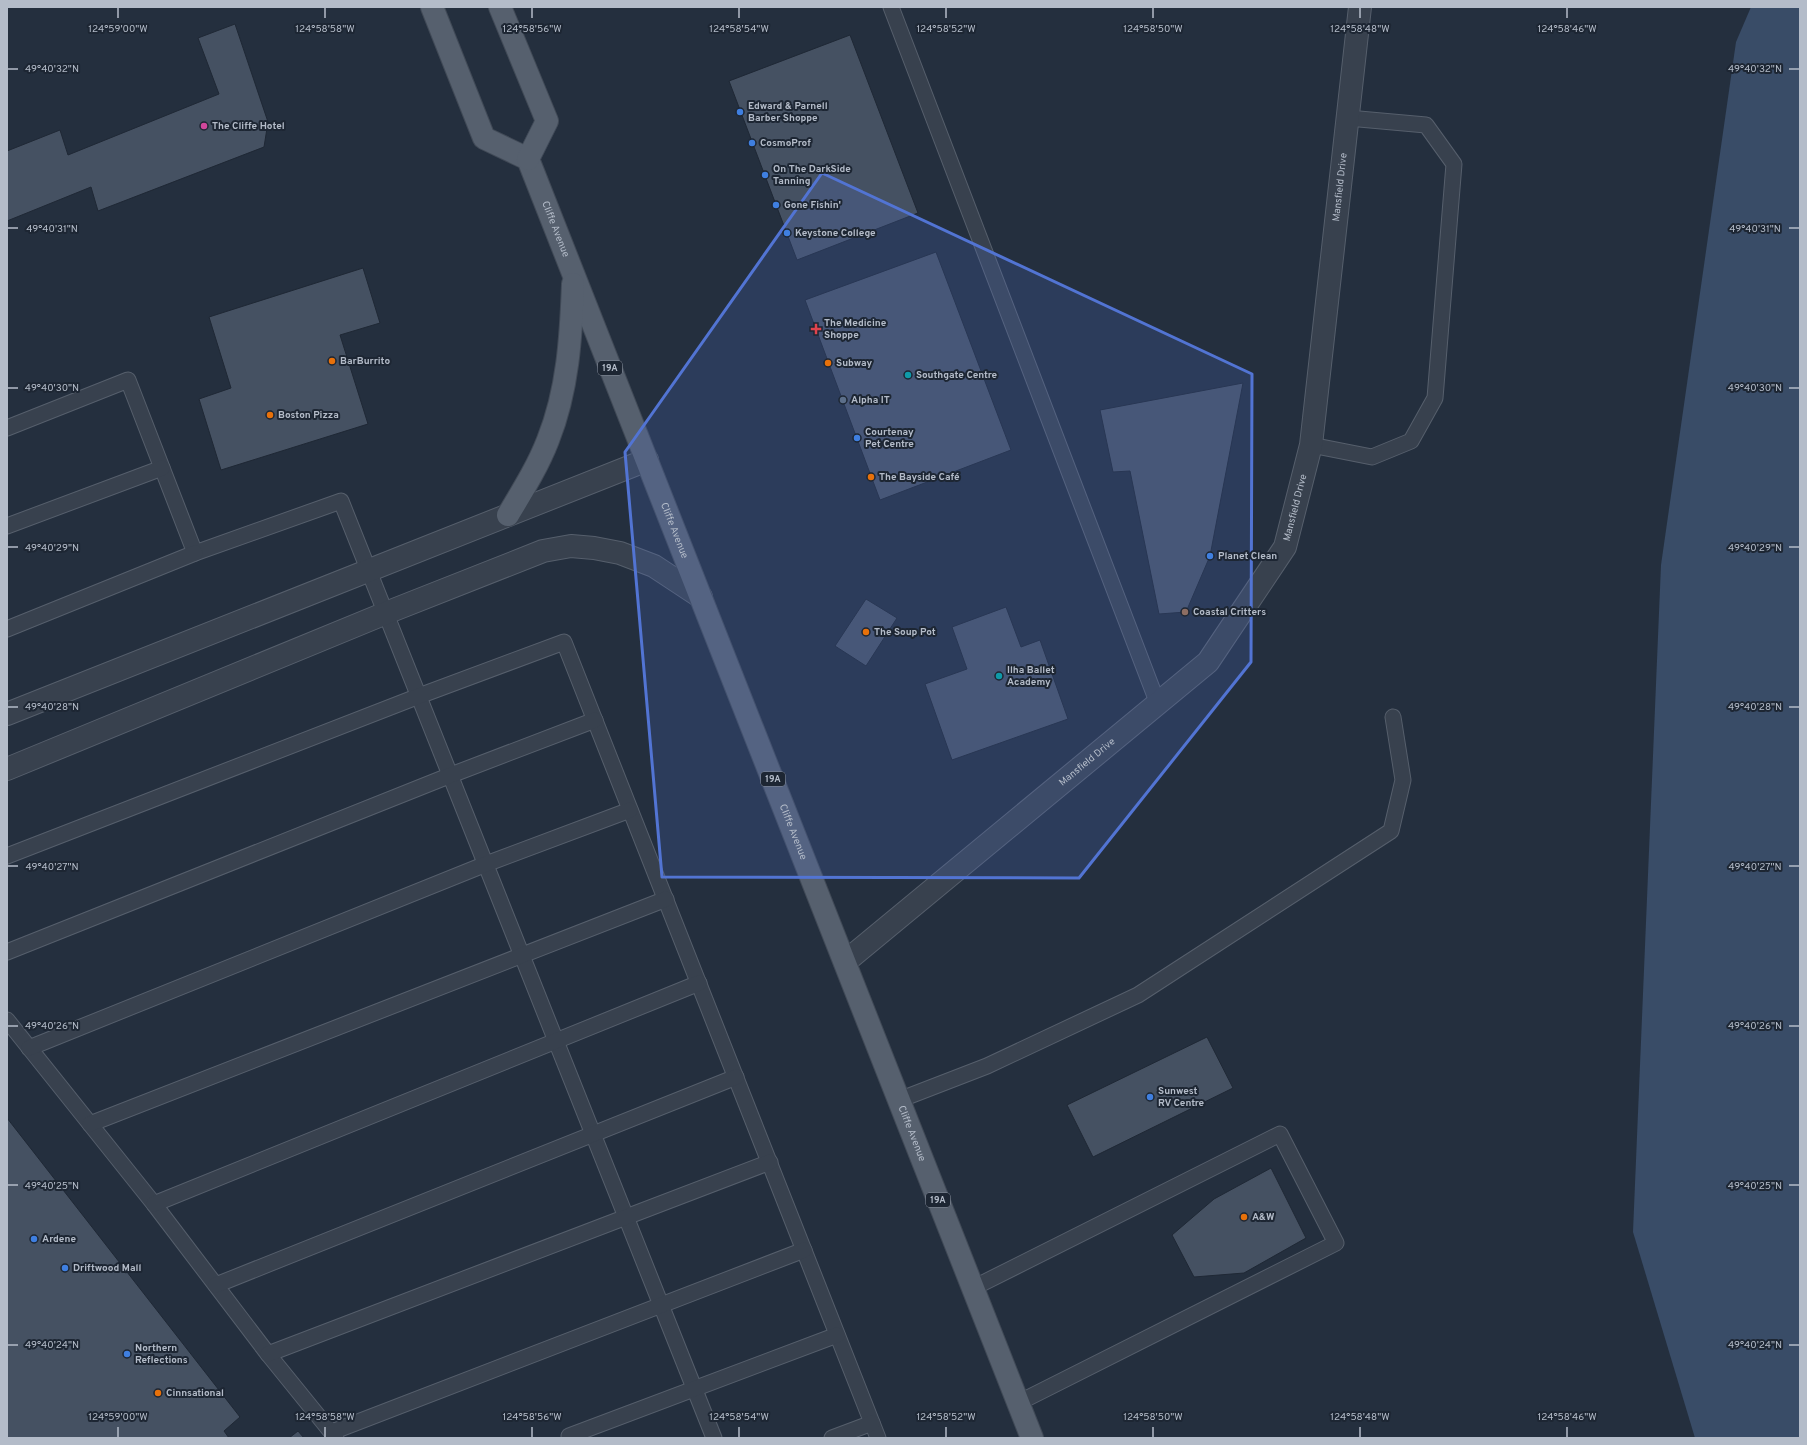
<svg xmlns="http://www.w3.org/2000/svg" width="1807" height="1445" font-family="Overpass,sans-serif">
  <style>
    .water { fill: #394c67 }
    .building { fill: #455162; stroke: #1f2835 }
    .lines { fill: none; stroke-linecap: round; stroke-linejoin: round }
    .service-casing { stroke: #565f6c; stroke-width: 17 }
    .minor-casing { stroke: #565f6c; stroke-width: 24 }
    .primary-casing { stroke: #414a57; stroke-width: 24 }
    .service { stroke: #38414e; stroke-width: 15 }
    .minor { stroke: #38414e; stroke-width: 22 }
    .primary { stroke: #56606e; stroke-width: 22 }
    .marked { fill: #5274d3; fill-opacity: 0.2; stroke: #5274d3; stroke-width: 3; stroke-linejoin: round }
    .ticks { fill: none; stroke: #b4bcc9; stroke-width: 1.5 }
    .shop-dot { fill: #3f7fe0; stroke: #1d2633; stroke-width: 1.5 }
    .hotel-dot { fill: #d1479c; stroke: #1d2633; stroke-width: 1.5 }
    .health-dot { fill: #e0444e; stroke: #1d2633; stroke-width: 1.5 }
    .food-dot { fill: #e8710a; stroke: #1d2633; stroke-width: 1.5 }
    .culture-dot { fill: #0f9aa8; stroke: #1d2633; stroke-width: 1.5 }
    .service-dot { fill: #5c6f8a; stroke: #1d2633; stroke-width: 1.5 }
    .education-dot { fill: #8d6e63; stroke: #1d2633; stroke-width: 1.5 }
    .labels { text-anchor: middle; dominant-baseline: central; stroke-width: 4; stroke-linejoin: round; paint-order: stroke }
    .shield { fill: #1d2633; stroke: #878f9c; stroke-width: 1 }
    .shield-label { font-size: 9px; font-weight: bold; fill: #b4bcc9 }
    .poi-label { font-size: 10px; font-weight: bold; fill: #b4bcc9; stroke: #1d2633; text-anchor: start }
    .street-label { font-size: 10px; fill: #b4bcc9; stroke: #1d2633 }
    .ticks-label { font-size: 10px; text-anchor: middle; fill: #b4bcc9; stroke: #1d2633; stroke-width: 4; stroke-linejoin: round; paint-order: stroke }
  </style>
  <rect width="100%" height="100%" fill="#242f3e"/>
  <path class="water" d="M 1751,7 L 1800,7 L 1800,1438 L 1695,1438 L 1633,1232 L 1661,565 L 1736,42 Z"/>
  <g class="building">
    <path d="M 235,24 L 268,122 L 264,147 L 98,211 L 91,187 L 7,221 L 7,151 L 60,130 L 68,155 L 219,94 L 198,38 Z"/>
    <path d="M 850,35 L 918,213 L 797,260 L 729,81 Z"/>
    <path d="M 936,252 L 1011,450 L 880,500 L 805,300 Z"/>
    <path d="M 363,268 L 380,323 L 340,335 L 368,424 L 221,470 L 199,399 L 231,388 L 209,317 Z"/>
    <path d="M 1243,383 L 1210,556 L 1186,612 L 1159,614 L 1130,471 L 1113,472 L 1100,410 Z"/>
    <path d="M 866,599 L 897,618 L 866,666 L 835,646 Z"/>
    <path d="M 1006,607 L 1021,647 L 1040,640 L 1068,719 L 952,760 L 925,684 L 967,669 L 952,627 Z"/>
    <path d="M 1207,1037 L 1233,1088 L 1093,1157 L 1067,1105 Z"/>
    <path d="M 7,1118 L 240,1417 L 224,1431 L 229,1438 L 7,1438 Z"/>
    <path d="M 1271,1168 L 1306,1238 L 1244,1273 L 1194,1277 L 1172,1235 L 1214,1199 Z"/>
    <path d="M 298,1431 L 304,1438 L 289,1438 Z"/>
  </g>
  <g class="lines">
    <g class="service-casing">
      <g id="service">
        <path d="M 891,7 L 1158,704"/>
        <path d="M 7,428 L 128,380 L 195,553 L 341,501 L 714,1438"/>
        <path d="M 1311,445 L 1372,457 L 1411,441 L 1435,398 L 1454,164 L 1426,125 L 1348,118"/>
        <path d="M 7,526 L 162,468"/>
        <path d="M 7,629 L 195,553"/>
        <path d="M 7,856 L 419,696 L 564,642 L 878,1438"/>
        <path d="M 7,952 L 451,775 L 595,720"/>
        <path d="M 7,1020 L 154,1204 L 268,1354 L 336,1438"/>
        <path d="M 29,1048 L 486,864 L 630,810"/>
        <path d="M 899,1100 L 987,1066 L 1138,995 L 1391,831 L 1403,780 L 1393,717"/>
        <path d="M 90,1124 L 666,899"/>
        <path d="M 154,1204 L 699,983"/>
        <path d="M 216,1285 L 736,1077"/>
        <path d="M 973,1288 L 1280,1134 L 1336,1243 L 1018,1403"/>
        <path d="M 268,1354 L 770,1162"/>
        <path d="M 332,1432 L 804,1250"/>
        <path d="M 569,1436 L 837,1335"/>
        <path d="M 832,1438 L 872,1423"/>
      </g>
    </g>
    <g class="minor-casing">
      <g id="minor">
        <path d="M 7,714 L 647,460"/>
        <path d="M 7,769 L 386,613 L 543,551 L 571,546 L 594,548 L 620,553 L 654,566 L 701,597"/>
        <path id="s1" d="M 845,962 L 1208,662 L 1285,547 L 1311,445 L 1360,7"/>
      </g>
    </g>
    <g class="primary-casing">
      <g id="primary">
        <path id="s2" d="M 432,7 L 484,138 L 528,159 L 1032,1438"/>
        <path d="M 500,7 L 547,121 L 528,159"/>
        <path d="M 508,515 C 523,490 538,466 548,440 C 568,390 571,337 573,284"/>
      </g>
    </g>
    <use href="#service" class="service"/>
    <use href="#minor" class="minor"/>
    <use href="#primary" class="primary"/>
  </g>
  <path class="marked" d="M 822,173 L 1252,374 L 1251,662 L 1079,878 L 662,877 L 625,452 Z"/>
  <path class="ticks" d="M 118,8 L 118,18M 325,8 L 325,18M 532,8 L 532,18M 739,8 L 739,18M 946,8 L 946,18M 1153,8 L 1153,18M 1360,8 L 1360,18M 1567,8 L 1567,18M 8,69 L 18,69M 1789,69 L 1799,69M 8,228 L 18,228M 1789,228 L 1799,228M 8,388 L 18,388M 1789,388 L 1799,388M 8,547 L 18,547M 1789,547 L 1799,547M 8,707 L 18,707M 1789,707 L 1799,707M 8,866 L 18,866M 1789,866 L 1799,866M 8,1026 L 18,1026M 1789,1026 L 1799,1026M 8,1185 L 18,1185M 1789,1185 L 1799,1185M 8,1345 L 18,1345M 1789,1345 L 1799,1345M 118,1427 L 118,1437M 325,1427 L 325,1437M 532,1427 L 532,1437M 739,1427 L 739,1437M 946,1427 L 946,1437M 1153,1427 L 1153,1437M 1360,1427 L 1360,1437M 1567,1427 L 1567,1437"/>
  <g class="shop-dot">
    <circle cx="740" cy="112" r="4"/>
    <circle cx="752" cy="143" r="4"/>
    <circle cx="765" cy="175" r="4"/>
    <circle cx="776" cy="205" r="4"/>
    <circle cx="787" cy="233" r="4"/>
    <circle cx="857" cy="438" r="4"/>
    <circle cx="1210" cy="556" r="4"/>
    <circle cx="1150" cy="1097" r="4"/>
    <circle cx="34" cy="1239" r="4"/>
    <circle cx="65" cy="1268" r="4"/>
    <circle cx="127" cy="1354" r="4"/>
  </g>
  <circle class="hotel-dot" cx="204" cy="126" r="4"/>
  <path class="health-dot" d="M814 323h4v4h4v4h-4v4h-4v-4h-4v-4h4z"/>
  <g class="food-dot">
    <circle cx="332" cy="361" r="4"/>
    <circle cx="828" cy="363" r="4"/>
    <circle cx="270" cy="415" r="4"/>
    <circle cx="871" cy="477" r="4"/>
    <circle cx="866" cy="632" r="4"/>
    <circle cx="1244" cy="1217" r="4"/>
    <circle cx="158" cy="1393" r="4"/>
  </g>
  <g class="culture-dot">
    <circle cx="908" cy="375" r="4"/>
    <circle cx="999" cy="676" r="4"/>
  </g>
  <circle class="service-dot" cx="843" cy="400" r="4"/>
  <circle class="education-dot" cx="1185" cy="612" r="4"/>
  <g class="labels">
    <g class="shield">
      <rect x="598" y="361" width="24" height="14" rx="3"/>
      <rect x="761" y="772" width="24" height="14" rx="3"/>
      <rect x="926" y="1193" width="24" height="14" rx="3"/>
    </g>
    <g class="shield-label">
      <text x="610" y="368">19A</text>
      <text x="773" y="779">19A</text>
      <text x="938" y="1200">19A</text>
    </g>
    <g class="poi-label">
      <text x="748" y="106">Edward &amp; Parnell<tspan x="748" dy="12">Barber Shoppe</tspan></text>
      <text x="212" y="126">The Cliffe Hotel</text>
      <text x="760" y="143">CosmoProf</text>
      <text x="773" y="169">On The DarkSide<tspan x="773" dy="12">Tanning</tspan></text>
      <text x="784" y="205">Gone Fishin'</text>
      <text x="795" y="233">Keystone College</text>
      <text x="824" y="323">The Medicine<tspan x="824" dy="12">Shoppe</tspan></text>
      <text x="340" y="361">BarBurrito</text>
      <text x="836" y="363">Subway</text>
      <text x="916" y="375">Southgate Centre</text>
      <text x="851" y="400">Alpha IT</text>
      <text x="278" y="415">Boston Pizza</text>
      <text x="865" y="432">Courtenay<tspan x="865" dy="12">Pet Centre</tspan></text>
      <text x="879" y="477">The Bayside Café</text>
      <text x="1218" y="556">Planet Clean</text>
      <text x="1193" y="612">Coastal Critters</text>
      <text x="874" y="632">The Soup Pot</text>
      <text x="1007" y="670">Ilha Ballet<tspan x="1007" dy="12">Academy</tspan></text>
      <text x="1158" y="1091">Sunwest<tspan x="1158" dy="12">RV Centre</tspan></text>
      <text x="1252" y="1217">A&amp;W</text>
      <text x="42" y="1239">Ardene</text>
      <text x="73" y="1268">Driftwood Mall</text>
      <text x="135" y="1348">Northern<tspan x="135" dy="12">Reflections</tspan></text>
      <text x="166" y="1393">Cinnsational</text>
    </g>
    <g class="street-label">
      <text stroke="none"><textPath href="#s1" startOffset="974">Mansfield Drive</textPath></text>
      <text stroke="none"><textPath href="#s2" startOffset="265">Cliffe Avenue</textPath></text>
      <text stroke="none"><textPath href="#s1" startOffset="650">Mansfield Drive</textPath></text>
      <text stroke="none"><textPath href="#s2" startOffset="589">Cliffe Avenue</textPath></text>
      <text stroke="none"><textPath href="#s1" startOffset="314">Mansfield Drive</textPath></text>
      <text stroke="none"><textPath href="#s2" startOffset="913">Cliffe Avenue</textPath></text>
      <text stroke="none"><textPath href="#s2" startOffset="1237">Cliffe Avenue</textPath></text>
    </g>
  </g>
  <g class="ticks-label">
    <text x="118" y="32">124°59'00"W</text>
    <text x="325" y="32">124°58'58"W</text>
    <text x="532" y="32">124°58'56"W</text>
    <text x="739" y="32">124°58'54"W</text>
    <text x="946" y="32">124°58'52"W</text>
    <text x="1153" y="32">124°58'50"W</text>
    <text x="1360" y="32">124°58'48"W</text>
    <text x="1567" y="32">124°58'46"W</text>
    <text x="52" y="72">49°40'32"N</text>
    <text x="1755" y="72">49°40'32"N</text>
    <text x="52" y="232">49°40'31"N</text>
    <text x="1755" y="232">49°40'31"N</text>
    <text x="52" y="391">49°40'30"N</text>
    <text x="1755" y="391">49°40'30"N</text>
    <text x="52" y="551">49°40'29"N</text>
    <text x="1755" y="551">49°40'29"N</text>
    <text x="52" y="710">49°40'28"N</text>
    <text x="1755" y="710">49°40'28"N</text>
    <text x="52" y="870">49°40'27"N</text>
    <text x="1755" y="870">49°40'27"N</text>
    <text x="52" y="1029">49°40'26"N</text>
    <text x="1755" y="1029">49°40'26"N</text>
    <text x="52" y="1189">49°40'25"N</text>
    <text x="1755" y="1189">49°40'25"N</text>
    <text x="52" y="1348">49°40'24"N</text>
    <text x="1755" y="1348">49°40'24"N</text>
    <text x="118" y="1420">124°59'00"W</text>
    <text x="325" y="1420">124°58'58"W</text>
    <text x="532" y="1420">124°58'56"W</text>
    <text x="739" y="1420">124°58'54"W</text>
    <text x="946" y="1420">124°58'52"W</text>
    <text x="1153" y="1420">124°58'50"W</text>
    <text x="1360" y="1420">124°58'48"W</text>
    <text x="1567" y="1420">124°58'46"W</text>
  </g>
  <rect width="1807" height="1445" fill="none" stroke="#b4bcc9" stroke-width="16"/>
</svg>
